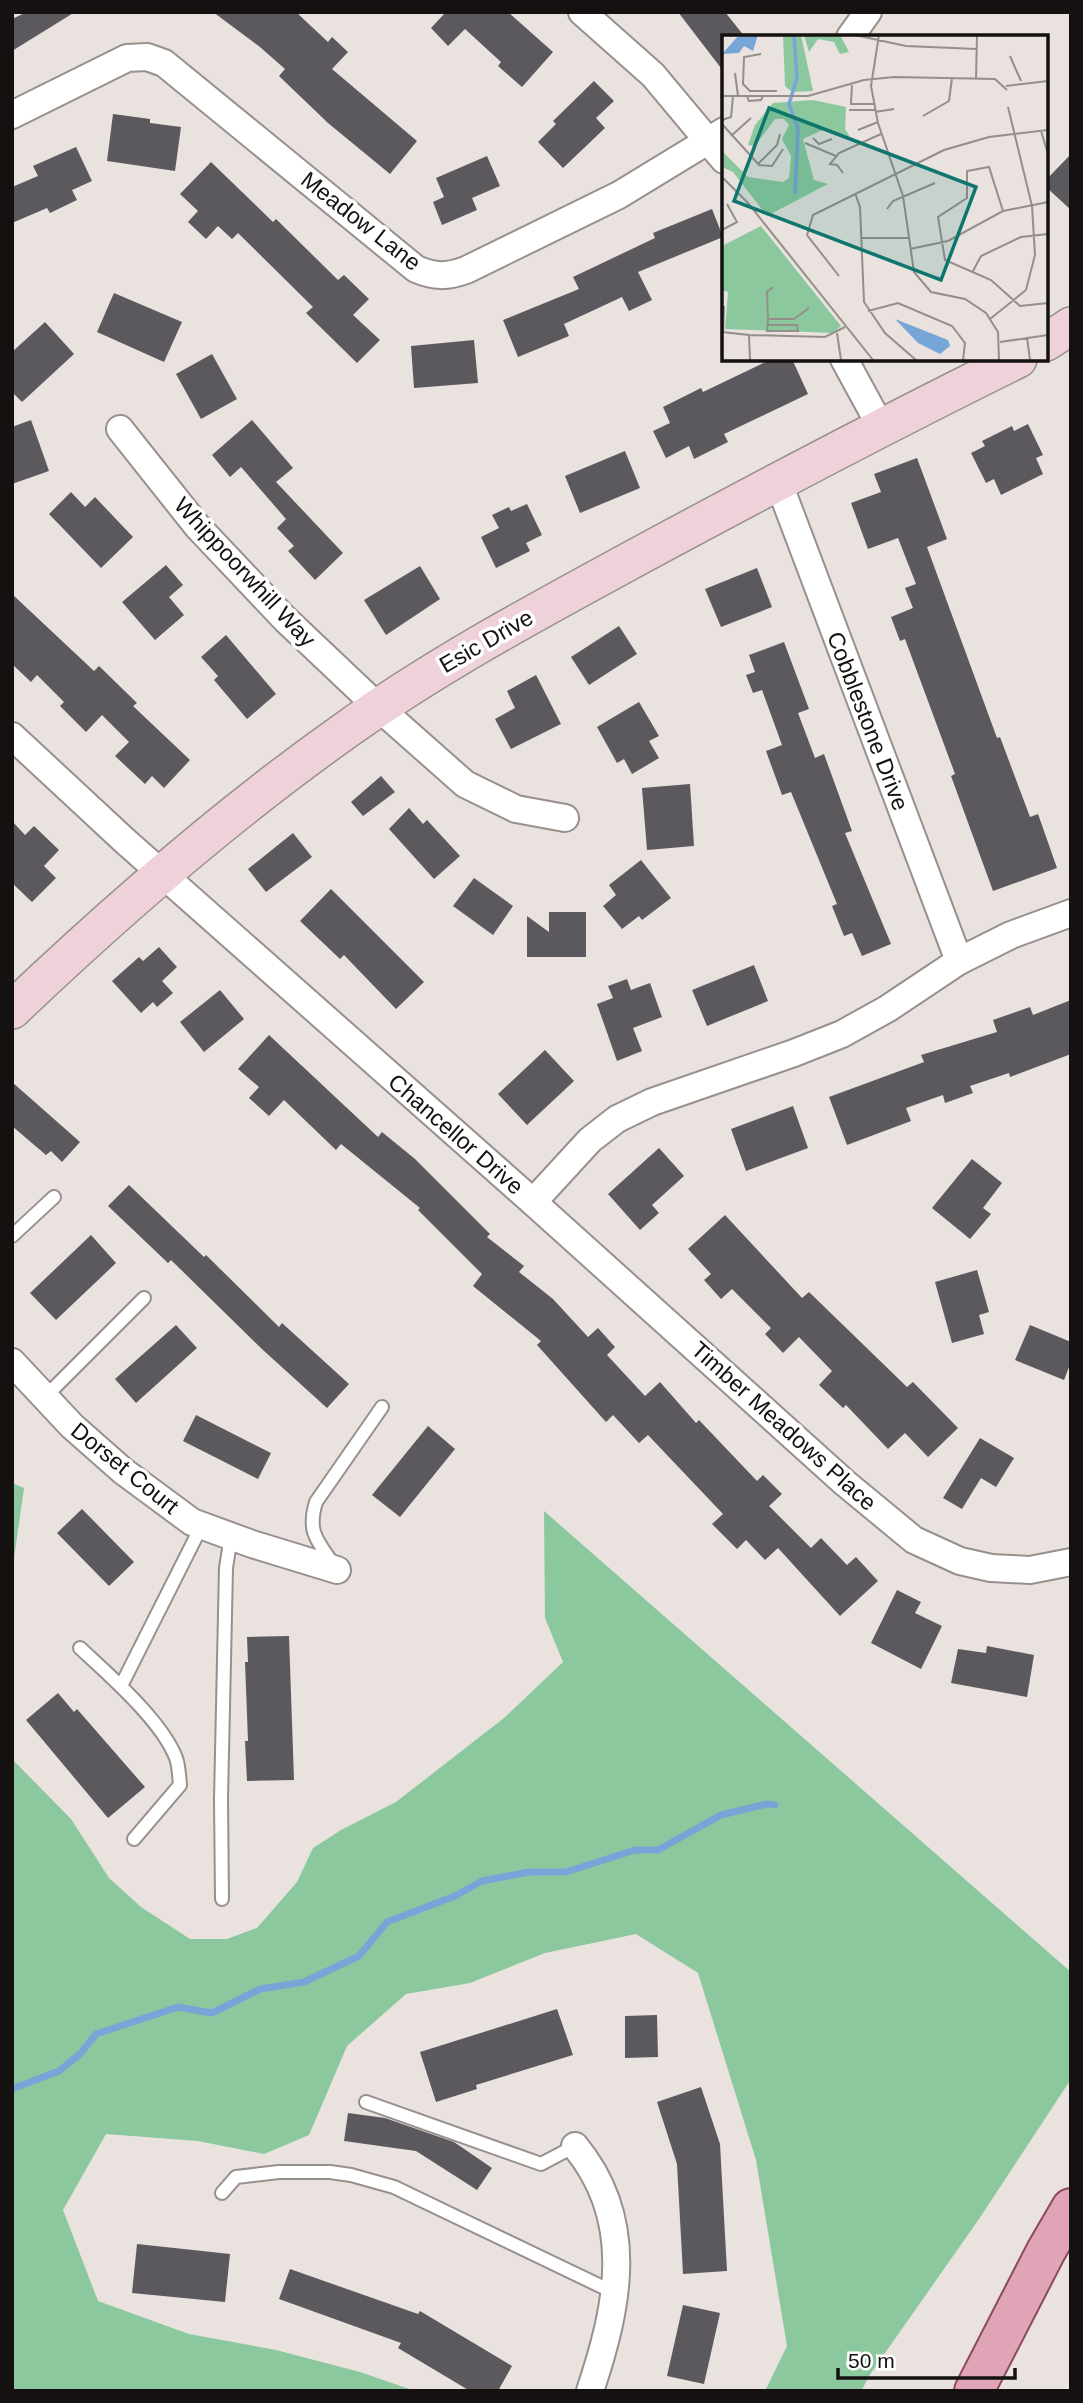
<svg xmlns="http://www.w3.org/2000/svg" width="1083" height="2403" font-family="Arial,sans-serif">
  <style>
    .green { fill: #8bc89e }
    .lines { fill: none; stroke-linecap: round; stroke-linejoin: round }
    .stream { stroke: #78a5d7; stroke-width: 7 }
    .building { fill: #5c595e }
    .lane-casing { stroke: #97908c; stroke-width: 16 }
    .street-casing { stroke: #97908c; stroke-width: 30 }
    .secondary-casing { stroke: #97908c; stroke-width: 40 }
    .primary-casing { stroke: #8a495c; stroke-width: 42 }
    .lane { stroke: #fff; stroke-width: 12 }
    .street { stroke: #fff; stroke-width: 26 }
    .secondary { stroke: #efd1da; stroke-width: 37 }
    .primary { stroke: #dfa4b6; stroke-width: 38 }
    .labels { text-anchor: middle; dominant-baseline: central; stroke-width: 7; stroke-linejoin: round; paint-order: stroke }
    .street-label { font-size: 23px; fill: #141110; stroke: #fff }
    .inset-river { fill: none; stroke: #78a5d7; stroke-width: 3.5 }
    .inset-road { fill: none; stroke: #948e8c; stroke-width: 2 }
    .view { fill: #0f766e; fill-opacity: 0.15; stroke: #0f766e; stroke-width: 3.5 }
    .inset-edge { fill: none; stroke: #141110; stroke-width: 3.5 }
  </style>
  <rect width="100%" height="100%" fill="#e9e2de"/>
  <g class="green">
    <path d="M 12,1483 L 24,1488 L 12,1572 Z"/>
    <path d="M 544,1511 L 1071,1972 L 1071,2079 L 979,2219 L 871,2373 L 861,2391 L 765,2391 L 787,2346 L 756,2160 L 698,1973 L 636,1934 L 545,1953 L 470,1983 L 406,1994 L 347,2046 L 309,2135 L 264,2154 L 198,2141 L 106,2134 L 63,2210 L 98,2301 L 189,2334 L 276,2350 L 360,2372 L 415,2391 L 12,2391 L 12,1759 L 71,1819 L 109,1878 L 141,1907 L 190,1939 L 227,1939 L 257,1928 L 297,1882 L 313,1848 L 341,1830 L 396,1802 L 504,1718 L 563,1662 L 545,1618 Z"/>
  </g>
  <g class="lines">
    <path class="stream" d="M 12,2089 L 59,2071 L 80,2054 L 96,2034 L 178,2007 L 212,2013 L 260,1989 L 304,1982 L 359,1956 L 387,1922 L 455,1896 L 482,1881 L 529,1872 L 566,1872 L 635,1850 L 658,1850 L 721,1815 L 767,1804 L 775,1805"/>
  </g>
  <g class="building">
    <path d="M 27,12 L 75,12 L 12,51 L 12,19 Z"/>
    <path d="M 213,12 L 296,12 L 328,42 L 332,37 L 348,52 L 332,69 L 417,141 L 390,174 L 328,123 L 279,76 L 285,69 L 260,47 Z"/>
    <path d="M 446,12 L 508,12 L 553,52 L 522,87 L 498,66 L 501,62 L 465,29 L 448,46 L 431,28 Z"/>
    <path d="M 678,12 L 725,12 L 745,37 L 724,37 L 724,72 Z"/>
    <path d="M 594,81 L 614,101 L 596,118 L 605,128 L 563,168 L 538,142 L 556,124 L 553,121 Z"/>
    <path d="M 113,114 L 150,119 L 150,123 L 181,127 L 175,171 L 107,161 Z"/>
    <path d="M 76,147 L 92,181 L 72,190 L 77,200 L 50,213 L 47,208 L 12,223 L 12,187 L 38,176 L 33,166 Z"/>
    <path d="M 1071,154 L 1071,210 L 1046,187 L 1046,180 Z"/>
    <path d="M 487,156 L 500,186 L 472,198 L 477,210 L 442,225 L 433,202 L 444,197 L 436,178 Z"/>
    <path d="M 211,162 L 273,222 L 276,219 L 338,280 L 344,275 L 369,299 L 353,315 L 380,340 L 357,363 L 306,313 L 313,307 L 238,233 L 232,239 L 218,226 L 206,239 L 188,222 L 198,211 L 180,194 Z"/>
    <path d="M 712,209 L 723,237 L 638,272 L 652,300 L 629,311 L 622,297 L 564,324 L 569,336 L 518,357 L 503,320 L 579,289 L 573,277 L 655,238 L 653,233 Z"/>
    <path d="M 114,293 L 182,322 L 164,362 L 97,332 Z"/>
    <path d="M 45,322 L 74,354 L 22,402 L 12,392 L 12,352 Z"/>
    <path d="M 474,340 L 478,383 L 414,388 L 411,346 Z"/>
    <path d="M 212,354 L 237,399 L 201,419 L 176,374 Z"/>
    <path d="M 772,359 L 792,359 L 808,394 L 724,434 L 728,442 L 694,459 L 689,446 L 666,458 L 653,431 L 670,423 L 663,407 L 701,388 L 703,392 Z"/>
    <path d="M 31,420 L 49,471 L 12,484 L 12,427 Z"/>
    <path d="M 252,420 L 293,468 L 276,482 L 343,553 L 315,580 L 288,551 L 294,546 L 277,528 L 286,519 L 241,467 L 230,477 L 212,455 Z"/>
    <path d="M 1028,424 L 1043,455 L 1036,458 L 1043,474 L 1001,495 L 994,479 L 986,483 L 971,453 L 985,446 L 982,441 L 1012,426 L 1014,431 Z"/>
    <path d="M 625,451 L 640,488 L 580,513 L 565,476 Z"/>
    <path d="M 917,458 L 947,539 L 927,547 L 997,738 L 1000,737 L 1030,817 L 1038,814 L 1057,868 L 993,891 L 951,776 L 955,774 L 905,639 L 900,641 L 891,617 L 913,608 L 905,588 L 916,584 L 898,538 L 868,549 L 851,503 L 881,492 L 874,474 Z"/>
    <path d="M 71,492 L 85,507 L 95,497 L 133,537 L 101,568 L 49,514 Z"/>
    <path d="M 527,504 L 542,535 L 526,543 L 530,551 L 496,568 L 481,537 L 499,528 L 492,515 L 509,507 L 511,511 Z"/>
    <path d="M 166,565 L 183,585 L 169,597 L 184,615 L 155,640 L 122,602 Z"/>
    <path d="M 420,566 L 440,599 L 386,635 L 364,600 Z"/>
    <path d="M 757,568 L 772,607 L 721,627 L 705,589 Z"/>
    <path d="M 12,594 L 94,671 L 99,666 L 137,703 L 133,706 L 190,760 L 164,788 L 152,776 L 145,784 L 115,756 L 129,742 L 102,715 L 86,732 L 60,706 L 64,702 L 37,675 L 31,682 L 12,664 Z"/>
    <path d="M 619,626 L 637,654 L 589,685 L 571,657 Z"/>
    <path d="M 226,635 L 276,694 L 247,719 L 214,680 L 218,676 L 201,657 Z"/>
    <path d="M 784,642 L 809,709 L 798,713 L 815,758 L 824,754 L 852,831 L 845,833 L 891,944 L 862,956 L 852,933 L 844,936 L 832,906 L 837,904 L 791,792 L 782,795 L 766,751 L 782,745 L 762,690 L 753,693 L 746,675 L 755,672 L 749,655 Z"/>
    <path d="M 536,675 L 561,724 L 511,749 L 495,719 L 515,708 L 507,691 Z"/>
    <path d="M 639,702 L 659,736 L 649,741 L 659,758 L 632,774 L 624,759 L 617,763 L 597,727 Z"/>
    <path d="M 381,776 L 395,792 L 363,816 L 351,802 Z"/>
    <path d="M 690,784 L 694,846 L 647,850 L 642,788 Z"/>
    <path d="M 409,808 L 423,824 L 427,820 L 460,856 L 434,879 L 389,829 Z"/>
    <path d="M 12,821 L 25,835 L 34,826 L 59,850 L 44,866 L 56,878 L 32,902 L 12,883 Z"/>
    <path d="M 293,833 L 312,857 L 266,892 L 248,869 Z"/>
    <path d="M 641,860 L 671,898 L 642,920 L 639,916 L 622,929 L 603,906 L 616,895 L 609,885 Z"/>
    <path d="M 474,878 L 513,906 L 493,935 L 453,906 Z"/>
    <path d="M 331,889 L 424,982 L 396,1009 L 344,955 L 340,959 L 300,921 Z"/>
    <path d="M 549,912 L 586,912 L 586,957 L 527,957 L 527,916 L 549,932 Z"/>
    <path d="M 159,947 L 177,967 L 162,981 L 173,993 L 157,1007 L 153,1002 L 141,1013 L 112,981 L 139,957 L 143,961 Z"/>
    <path d="M 754,965 L 768,1001 L 707,1026 L 692,990 Z"/>
    <path d="M 627,979 L 631,990 L 650,983 L 662,1017 L 633,1028 L 642,1051 L 617,1061 L 597,1004 L 613,998 L 608,986 Z"/>
    <path d="M 220,990 L 244,1019 L 204,1052 L 180,1022 Z"/>
    <path d="M 1071,1000 L 1071,1054 L 1010,1077 L 1009,1073 L 970,1086 L 973,1093 L 945,1103 L 943,1095 L 906,1108 L 911,1121 L 847,1145 L 829,1097 L 924,1062 L 921,1055 L 997,1032 L 993,1020 L 1030,1007 L 1033,1015 Z"/>
    <path d="M 269,1035 L 378,1137 L 382,1132 L 415,1159 L 490,1234 L 487,1237 L 524,1266 L 519,1272 L 553,1299 L 588,1337 L 598,1328 L 615,1347 L 607,1355 L 645,1396 L 660,1382 L 696,1423 L 699,1420 L 757,1481 L 763,1475 L 782,1494 L 769,1506 L 811,1548 L 821,1538 L 847,1565 L 856,1557 L 878,1581 L 840,1616 L 778,1548 L 765,1560 L 746,1540 L 737,1549 L 712,1524 L 723,1514 L 648,1435 L 639,1443 L 613,1415 L 606,1422 L 537,1345 L 541,1341 L 473,1286 L 482,1274 L 418,1210 L 420,1208 L 341,1144 L 336,1150 L 284,1100 L 269,1116 L 249,1098 L 259,1087 L 238,1069 Z"/>
    <path d="M 545,1050 L 574,1081 L 527,1125 L 498,1094 Z"/>
    <path d="M 12,1082 L 80,1142 L 62,1162 L 51,1151 L 46,1155 L 12,1126 Z"/>
    <path d="M 793,1106 L 808,1148 L 746,1171 L 731,1129 Z"/>
    <path d="M 659,1148 L 684,1176 L 652,1205 L 659,1213 L 640,1230 L 608,1194 Z"/>
    <path d="M 972,1159 L 1002,1183 L 983,1208 L 991,1214 L 970,1239 L 932,1208 Z"/>
    <path d="M 129,1185 L 204,1257 L 206,1255 L 279,1327 L 282,1323 L 349,1384 L 327,1408 L 263,1350 L 171,1260 L 168,1263 L 108,1206 Z"/>
    <path d="M 725,1215 L 802,1298 L 809,1292 L 907,1387 L 913,1382 L 958,1428 L 928,1457 L 905,1433 L 888,1449 L 846,1405 L 843,1408 L 819,1385 L 832,1371 L 799,1337 L 783,1353 L 765,1334 L 771,1328 L 732,1289 L 721,1299 L 704,1280 L 711,1274 L 688,1249 Z"/>
    <path d="M 91,1235 L 116,1263 L 56,1320 L 30,1293 Z"/>
    <path d="M 977,1270 L 989,1312 L 979,1315 L 984,1334 L 952,1343 L 935,1282 Z"/>
    <path d="M 176,1325 L 197,1348 L 136,1403 L 115,1379 Z"/>
    <path d="M 1030,1325 L 1071,1342 L 1071,1362 L 1064,1380 L 1015,1360 Z"/>
    <path d="M 196,1415 L 271,1453 L 258,1479 L 183,1441 Z"/>
    <path d="M 428,1426 L 455,1449 L 400,1517 L 372,1495 Z"/>
    <path d="M 980,1438 L 1014,1458 L 996,1487 L 981,1478 L 962,1509 L 943,1498 Z"/>
    <path d="M 82,1509 L 134,1562 L 109,1586 L 57,1533 Z"/>
    <path d="M 897,1590 L 921,1602 L 915,1613 L 942,1626 L 921,1669 L 871,1643 Z"/>
    <path d="M 289,1636 L 294,1780 L 247,1781 L 245,1741 L 248,1741 L 245,1662 L 248,1662 L 247,1637 Z"/>
    <path d="M 987,1646 L 1034,1655 L 1027,1697 L 951,1683 L 958,1649 L 986,1653 Z"/>
    <path d="M 58,1693 L 74,1712 L 77,1709 L 145,1787 L 108,1818 L 26,1720 Z"/>
    <path d="M 557,2009 L 573,2055 L 476,2085 L 477,2089 L 436,2102 L 420,2052 Z"/>
    <path d="M 657,2015 L 658,2057 L 625,2058 L 625,2016 Z"/>
    <path d="M 701,2087 L 720,2144 L 727,2271 L 683,2274 L 677,2164 L 657,2102 Z"/>
    <path d="M 348,2113 L 385,2118 L 454,2142 L 492,2168 L 477,2190 L 416,2151 L 344,2141 Z"/>
    <path d="M 137,2244 L 230,2254 L 225,2302 L 132,2293 Z"/>
    <path d="M 290,2269 L 418,2314 L 420,2311 L 512,2366 L 498,2391 L 470,2391 L 398,2348 L 401,2343 L 279,2299 Z"/>
    <path d="M 683,2305 L 720,2313 L 704,2384 L 667,2376 Z"/>
  </g>
  <g class="lines">
    <g class="lane-casing">
      <g id="lane">
        <path d="M 12,1236 L 54,1197"/>
        <path d="M 45,1397 L 144,1298"/>
        <path d="M 333,1564 C 317,1540 307,1532 316,1502 L 382,1407"/>
        <path d="M 80,1648 C 109,1675 162,1721 176,1758 C 179,1766 179,1776 180,1785 L 134,1839"/>
        <path d="M 121,1686 L 202,1525"/>
        <path d="M 222,1899 L 221,1799 L 226,1568 L 231,1536"/>
        <path d="M 366,2102 L 541,2164 L 575,2146"/>
        <path d="M 222,2193 L 236,2177 L 279,2172 L 330,2172 L 351,2175 L 394,2187 L 615,2293"/>
      </g>
    </g>
    <g class="street-casing">
      <g id="street">
        <path d="M 582,12 L 653,75 L 724,160"/>
        <path d="M 850,37 L 868,12"/>
        <path d="M 12,115 L 127,58 L 147,57 L 164,63 L 416,269 C 435,277 447,277 466,270 L 619,195 L 724,131"/>
        <path d="M 844,359 L 881,427"/>
        <path d="M 120,429 L 197,526 L 285,619 L 378,707 L 465,784 L 516,809 L 565,818"/>
        <path d="M 778,481 L 959,961"/>
        <path d="M 12,736 L 125,841 L 533,1202 L 845,1483 L 914,1540 L 960,1561 L 991,1568 L 1030,1570 L 1071,1562"/>
        <path d="M 533,1202 L 590,1140 L 617,1119 L 652,1102 L 794,1053 L 842,1034 L 887,1009 L 959,961 L 1011,935 L 1071,913"/>
        <path d="M 12,1362 L 72,1426 L 123,1471 L 192,1522 L 252,1544 L 337,1570"/>
        <path d="M 575,2146 C 637,2221 618,2307 590,2391"/>
      </g>
    </g>
    <g class="secondary-casing">
      <g id="secondary">
        <path d="M 1046,342 L 1071,326"/>
        <path d="M 12,1010 C 118,909 227,814 346,730 C 438,664 538,611 637,557 C 763,489 890,422 1018,359"/>
      </g>
    </g>
    <g class="primary-casing">
      <path id="primary" d="M 974,2391 L 1046,2251 L 1071,2208"/>
    </g>
    <use href="#lane" class="lane"/>
    <use href="#street" class="street"/>
    <use href="#secondary" class="secondary"/>
    <use href="#primary" class="primary"/>
  </g>
  <g class="labels">
    <g class="street-label">
      <text transform="translate(361 221) rotate(38)">Meadow Lane</text>
      <text transform="translate(245 572) rotate(47)">Whippoorwhill Way</text>
      <text transform="translate(486 641) rotate(-30)">Esic Drive</text>
      <text transform="translate(868 721) rotate(69)">Cobblestone Drive</text>
      <text transform="translate(456 1134) rotate(41)">Chancellor Drive</text>
      <text transform="translate(784 1426) rotate(42)">Timber Meadows Place</text>
      <text transform="translate(125 1468) rotate(39)">Dorset Court</text>
    </g>
  </g>
  <g transform="translate(722 35)">
    <rect width="326" height="326" fill="#e9e2de"/>
    <path d="M 61,0 L 79,0 L 91,56 L 70,57 L 63,51 ZM 82,0 L 118,0 L 127,17 L 118,19 L 112,7 L 96,4 L 87,17 ZM 91,65 L 124,72 L 123,94 L 128,102 L 103,94 L 81,104 L 92,145 L 106,149 L 45,181 L 11,137 L 0,132 L 0,116 L 26,142 L 61,147 L 67,143 L 69,121 L 60,104 L 67,90 L 62,84 L 53,84 L 33,111 L 26,110 L 33,90 L 51,68 ZM 39,191 L 119,291 L 111,298 L 3,294 L 6,257 L 0,255 L 0,211 Z" fill="#8bc89e"/>
    <path d="M 17,0 L 36,0 L 31,16 L 22,11 L 17,18 L 0,19 ZM 173,284 L 226,305 L 228,311 L 218,319 L 196,308 Z" fill="#78a5d7"/>
    <path class="inset-river" d="M 72,0 L 75,43 L 67,69 L 76,93 L 73,159"/>
    <path class="inset-road" d="M 133,0 L 184,11 L 255,14M 157,0 L 149,51 L 156,88 L 181,161 L 192,237 L 209,257 L 243,264 L 264,278 L 276,297 L 277,325M 39,19 L 22,22 L 21,49 L 28,56 L 55,56M 288,21 L 299,46M 13,38 L 16,61M 254,44 L 255,0M 130,48 L 129,69 L 152,69M 284,51 L 326,46M 0,61 L 86,61 L 142,45 L 172,42 L 273,44 L 285,55M 25,61 L 27,66 L 39,65 L 41,61M 127,75 L 153,75M 153,77 L 172,74 L 167,75M 201,81 L 227,66 L 230,43M 0,85 L 9,82 L 11,61M 0,89 L 37,130 L 50,131 L 61,114M 136,95 L 156,87M 319,96 L 326,119M 9,101 L 29,83M 91,103 L 97,109 L 110,104M 83,108 L 114,121M 36,129 L 55,110 L 58,99M 121,138 L 115,130 L 108,129 L 117,118 L 159,99M 0,142 L 26,168 L 151,325M 133,158 L 138,172 L 142,267 L 163,298 L 194,325M 165,174 L 171,166 L 213,148M 281,176 L 267,132 L 245,136 L 245,163 L 216,182 L 223,225 L 269,245 L 298,271 L 326,268M 0,195 L 15,187 L 5,169M 140,203 L 187,203M 188,214 L 226,206 L 281,176 L 326,167M 251,236 L 259,221 L 299,202 L 326,199M 117,241 L 85,200 L 91,180 L 222,115 L 267,102 L 326,95M 146,276 L 176,268 L 230,291 L 243,308 L 241,325M 46,284 L 45,257 L 51,252M 268,284 L 304,255 L 313,220 L 310,171 L 286,72M 46,290 L 75,290 L 76,296 L 45,296 L 46,284 L 72,284 L 87,273M 0,297 L 27,300 L 28,325M 1,297 L 2,271M 115,298 L 119,325M 27,300 L 103,302 L 123,292M 305,302 L 308,325M 278,307 L 326,300"/>
    <path class="view" d="M 47,73 L 254,152 L 219,245 L 12,166 Z"/>
    <rect width="326" height="326" class="inset-edge"/>
  </g>
  <rect width="1083" height="2403" fill="none" stroke="#141110" stroke-width="28"/>
  <path d="M838 2368v10h177v-10" fill="none" stroke="#141110" stroke-width="3.5"/>
  <text x="848" y="2368" font-size="21" fill="#141110" stroke="#ffffff" stroke-width="5" paint-order="stroke">50 m</text>
</svg>
